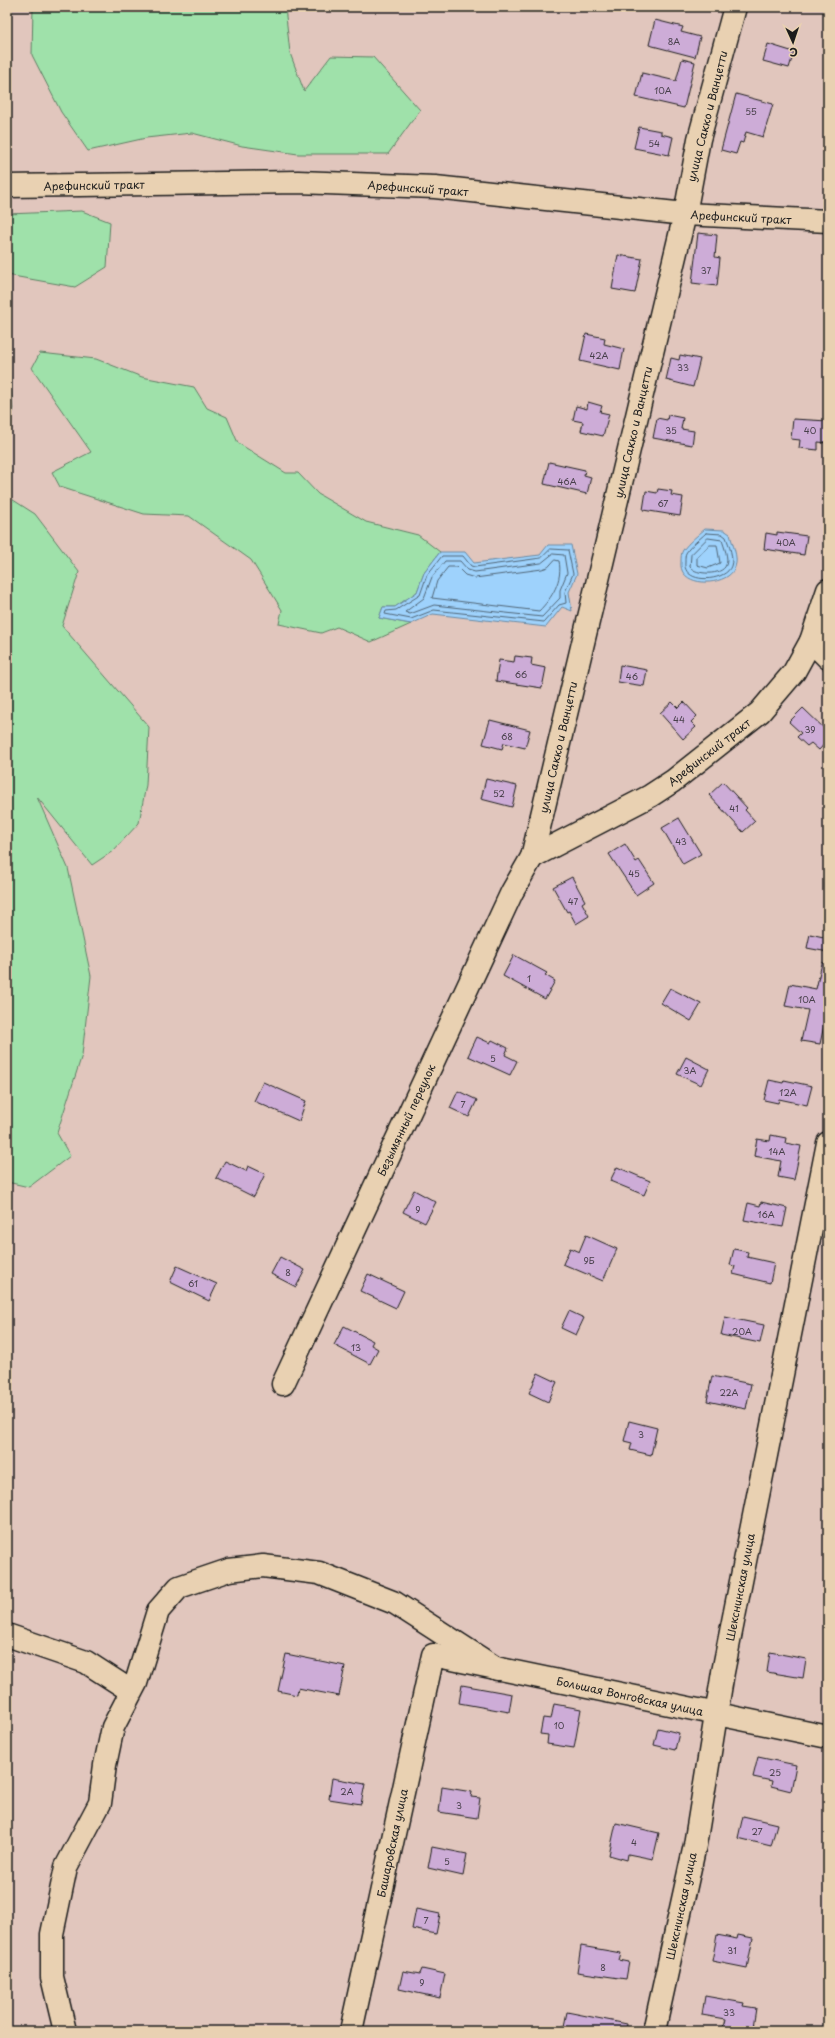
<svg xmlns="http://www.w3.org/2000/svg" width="835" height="2038" font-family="'Playpen Sans',sans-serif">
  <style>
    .green { fill: #9fe1aa; stroke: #5e7e63 }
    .water { fill: #9ed2fc; stroke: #6a89a2 }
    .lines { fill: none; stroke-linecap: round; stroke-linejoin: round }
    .shore { stroke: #506576; stroke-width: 1 }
    .building { fill: #cdacd7; stroke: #1c1c1c }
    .minor-casing { stroke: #1c1c1c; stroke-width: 25 }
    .minor { stroke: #e9d1b2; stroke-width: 22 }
    .labels { text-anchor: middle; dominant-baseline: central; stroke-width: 3; stroke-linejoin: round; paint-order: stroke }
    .number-label { font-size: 9px; fill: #48404b }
    .street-label { font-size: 11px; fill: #1c1c1c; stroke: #e9d1b2 }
  </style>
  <rect width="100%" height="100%" fill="#e1c6bd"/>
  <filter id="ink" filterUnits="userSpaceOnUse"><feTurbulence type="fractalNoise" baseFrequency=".025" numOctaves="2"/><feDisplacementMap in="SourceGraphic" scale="8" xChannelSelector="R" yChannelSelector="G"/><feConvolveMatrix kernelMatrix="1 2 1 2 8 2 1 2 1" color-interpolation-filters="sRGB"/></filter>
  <g filter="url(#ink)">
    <g class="green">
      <path d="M 33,7 L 285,7 L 290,53 L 304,91 L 331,56 L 373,57 L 420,110 L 388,154 L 298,154 L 242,146 L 192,133 L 146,138 L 88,151 L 61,112 L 32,55 Z"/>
      <path d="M 82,211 L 110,222 L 107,267 L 75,287 L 7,275 L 7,214 Z"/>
      <path d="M 7,345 L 13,412 L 7,430 Z"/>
      <path d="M 40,353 L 96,359 L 142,377 L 194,387 L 207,408 L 227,417 L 238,443 L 286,473 L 298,473 L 318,494 L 366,522 L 418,535 L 440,552 L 424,573 L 417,592 L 395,607 L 383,607 L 379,618 L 411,624 L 371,642 L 337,627 L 321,633 L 279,624 L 282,610 L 251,560 L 189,516 L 144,514 L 60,487 L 52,472 L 91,452 L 32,368 Z"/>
      <path d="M 7,496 L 35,514 L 79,572 L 62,626 L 149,727 L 146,785 L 139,823 L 113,851 L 92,865 L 37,797 L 68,868 L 91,976 L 82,1055 L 57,1133 L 70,1156 L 29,1187 L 7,1182 Z"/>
    </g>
    <g class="water">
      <path d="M 705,529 L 724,530 L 730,534 C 732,544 739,557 735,567 C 729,587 678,589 681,562 C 681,558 681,553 683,550 C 689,542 698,535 705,529 Z"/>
      <path d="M 548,545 L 571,545 L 577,574 L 569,592 L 572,611 L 562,607 L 546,627 L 433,614 L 411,624 L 379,618 L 383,607 L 395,607 L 417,592 L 424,573 L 440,552 L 465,552 L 474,563 L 540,555 Z"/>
    </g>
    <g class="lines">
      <g class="shore">
        <path d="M 706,533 L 722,534 L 726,537 C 729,545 734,558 731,566 C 726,582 682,585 685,562 C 685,559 685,555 686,553 C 690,546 700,539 706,533 Z"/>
        <path d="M 708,538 L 722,540 C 724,547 729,558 726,565 C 722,576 696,575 690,567 L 691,555 Z"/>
        <path d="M 710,545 L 717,545 L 720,563 L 708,568 L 697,565 L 697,558 Z"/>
        <path d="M 551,549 L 568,550 L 573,574 L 565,592 L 566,603 L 559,605 L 544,622 L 434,610 L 411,619 L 385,614 L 386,611 L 396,610 L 420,595 L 427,575 L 442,556 L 463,556 L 471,566 L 475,567 L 541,558 Z"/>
        <path d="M 553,554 L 564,555 L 567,573 L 560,590 L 560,598 L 542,617 L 434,605 L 410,614 L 405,612 L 424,598 L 432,577 L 445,561 L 460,561 L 468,570 L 475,572 L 541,563 Z"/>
        <path d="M 555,560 L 559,561 C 563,580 552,598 539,611 L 432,598 L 437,581 L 448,567 L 457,567 L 465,575 L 475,578 L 542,569 L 548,567 Z"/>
      </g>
    </g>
    <g class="building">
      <path d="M 655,20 L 683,27 L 681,32 L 700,37 L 695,57 L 649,45 Z"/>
      <path d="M 768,44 L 794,52 L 789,68 L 763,61 Z"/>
      <path d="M 682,59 L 695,62 L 684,108 L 636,97 L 642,73 L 676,81 Z"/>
      <path d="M 736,94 L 773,104 L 763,137 L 746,132 L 743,143 L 740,142 L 736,154 L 721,150 Z"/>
      <path d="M 639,127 L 661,131 L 661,134 L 673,137 L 669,155 L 634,148 Z"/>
      <path d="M 698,233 L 717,235 L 715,257 L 720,258 L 717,286 L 692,283 Z"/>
      <path d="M 618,255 L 642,259 L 635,293 L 612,289 Z"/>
      <path d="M 586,334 L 605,338 L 604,344 L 624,349 L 620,370 L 580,361 Z"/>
      <path d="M 680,355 L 700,359 L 693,387 L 666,380 L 671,358 L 679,360 Z"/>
      <path d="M 588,402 L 602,406 L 600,412 L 609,414 L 603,436 L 581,431 L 583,422 L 573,420 L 576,406 L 587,409 Z"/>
      <path d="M 668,415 L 683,418 L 681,429 L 694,431 L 692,445 L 653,438 L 657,418 L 667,420 Z"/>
      <path d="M 793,419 L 828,421 L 828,443 L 818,442 L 818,450 L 799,448 L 800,440 L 791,439 Z"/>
      <path d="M 549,462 L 585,470 L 584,475 L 591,477 L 587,494 L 544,484 Z"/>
      <path d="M 658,489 L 672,491 L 671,495 L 683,497 L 680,516 L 643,510 L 646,491 L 657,493 Z"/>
      <path d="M 777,532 L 807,536 L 804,555 L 764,549 L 766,533 L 777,535 Z"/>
      <path d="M 515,656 L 532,658 L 531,665 L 546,668 L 542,688 L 496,681 L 499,660 L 514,662 Z"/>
      <path d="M 620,665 L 647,670 L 644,686 L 618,682 Z"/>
      <path d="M 672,702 L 678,708 L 684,702 L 697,716 L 691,722 L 696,727 L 683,739 L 660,713 Z"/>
      <path d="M 803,708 L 828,732 L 828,740 L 819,750 L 811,743 L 807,746 L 797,737 L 801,733 L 789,722 Z"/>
      <path d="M 490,720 L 530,730 L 525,748 L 504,743 L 502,749 L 483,744 Z"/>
      <path d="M 486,779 L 517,786 L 512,807 L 481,799 Z"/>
      <path d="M 723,782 L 747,808 L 745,810 L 755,821 L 743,832 L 709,795 Z"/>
      <path d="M 679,818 L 701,854 L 683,864 L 662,828 Z"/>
      <path d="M 625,844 L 636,862 L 639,860 L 654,883 L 636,895 L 609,854 Z"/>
      <path d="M 572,877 L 585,901 L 582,903 L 589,916 L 576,924 L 569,911 L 567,912 L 553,887 Z"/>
      <path d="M 810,934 L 828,938 L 828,952 L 807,948 Z"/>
      <path d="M 514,955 L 547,973 L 545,975 L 555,981 L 545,999 L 503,976 Z"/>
      <path d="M 822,963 L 828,963 L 828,1006 L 820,1044 L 801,1041 L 808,1010 L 785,1006 L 790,984 L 816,989 Z"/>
      <path d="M 670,988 L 701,1004 L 691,1021 L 661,1003 Z"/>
      <path d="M 477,1037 L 490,1043 L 492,1040 L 508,1048 L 505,1055 L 517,1061 L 510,1075 L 468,1056 Z"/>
      <path d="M 686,1057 L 709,1069 L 701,1085 L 677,1074 Z"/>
      <path d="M 769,1080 L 783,1083 L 784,1080 L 812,1086 L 807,1105 L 779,1099 L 778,1103 L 764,1100 Z"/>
      <path d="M 263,1082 L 306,1101 L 299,1121 L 254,1101 Z"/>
      <path d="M 458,1091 L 477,1100 L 469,1117 L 450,1108 Z"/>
      <path d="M 771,1135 L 786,1138 L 785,1143 L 801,1146 L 794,1180 L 778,1177 L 781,1161 L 754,1156 L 757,1139 L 770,1141 Z"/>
      <path d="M 225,1161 L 246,1171 L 248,1166 L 265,1174 L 254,1197 L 216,1178 Z"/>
      <path d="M 617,1167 L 650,1181 L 644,1195 L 610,1181 Z"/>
      <path d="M 414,1190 L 436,1202 L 425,1223 L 403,1212 Z"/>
      <path d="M 761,1202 L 787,1208 L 783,1227 L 744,1220 L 748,1203 L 760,1206 Z"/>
      <path d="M 586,1235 L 617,1249 L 603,1281 L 563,1264 L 570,1248 L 579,1252 Z"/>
      <path d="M 734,1249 L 748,1252 L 747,1257 L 774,1263 L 770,1283 L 733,1274 L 735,1266 L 730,1265 Z"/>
      <path d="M 280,1257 L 305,1270 L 296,1287 L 271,1274 Z"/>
      <path d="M 177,1266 L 217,1284 L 209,1301 L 170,1282 Z"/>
      <path d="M 368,1274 L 404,1291 L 396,1308 L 360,1291 Z"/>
      <path d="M 569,1311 L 584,1318 L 576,1335 L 561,1328 Z"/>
      <path d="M 725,1317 L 764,1325 L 760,1343 L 721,1335 Z"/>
      <path d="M 344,1326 L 373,1341 L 371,1345 L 378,1349 L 370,1364 L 334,1345 Z"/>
      <path d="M 538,1373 L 557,1382 L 548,1402 L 529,1393 Z"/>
      <path d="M 712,1376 L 751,1384 L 746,1409 L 707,1401 Z"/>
      <path d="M 629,1421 L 657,1428 L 651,1455 L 630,1450 L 632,1443 L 624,1441 Z"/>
      <path d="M 770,1652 L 806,1659 L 803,1678 L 767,1672 Z"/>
      <path d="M 286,1654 L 345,1666 L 339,1696 L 298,1688 L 297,1695 L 278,1691 Z"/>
      <path d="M 462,1685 L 512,1694 L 509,1712 L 459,1703 Z"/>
      <path d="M 554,1704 L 581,1709 L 574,1748 L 547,1744 L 548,1735 L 540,1734 L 543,1718 L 551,1719 Z"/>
      <path d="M 658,1728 L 679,1733 L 675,1750 L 654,1745 Z"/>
      <path d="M 758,1757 L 796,1765 L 791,1791 L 771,1786 L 772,1781 L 753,1777 Z"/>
      <path d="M 332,1778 L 365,1784 L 361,1804 L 329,1799 Z"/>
      <path d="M 442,1787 L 472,1792 L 471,1797 L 480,1798 L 477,1818 L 439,1812 Z"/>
      <path d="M 743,1816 L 777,1824 L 771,1846 L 738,1838 Z"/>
      <path d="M 616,1823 L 659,1833 L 653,1859 L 628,1854 L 627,1860 L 609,1855 Z"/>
      <path d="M 432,1847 L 467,1854 L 463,1876 L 428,1868 Z"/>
      <path d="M 416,1909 L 440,1914 L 436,1934 L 412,1929 Z"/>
      <path d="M 717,1935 L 737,1939 L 738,1935 L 753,1938 L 747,1968 L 712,1961 Z"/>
      <path d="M 581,1946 L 621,1953 L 619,1960 L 629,1962 L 626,1979 L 577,1972 Z"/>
      <path d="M 422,1969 L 445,1974 L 440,1998 L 399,1989 L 403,1971 L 420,1974 Z"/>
      <path d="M 705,1996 L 744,2003 L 743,2006 L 756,2008 L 753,2028 L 740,2026 L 739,2030 L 723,2027 L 725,2019 L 702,2015 Z"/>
      <path d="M 567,2012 L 627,2024 L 626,2031 L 563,2031 Z"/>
    </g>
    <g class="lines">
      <g class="minor-casing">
        <g id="minor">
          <path d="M 7,186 L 298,182 L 435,187 L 685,214 L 828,221"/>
          <path d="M 811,641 L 828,658"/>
          <path d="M 532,857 L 650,796 L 673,781 L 760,712 L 794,672 L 811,641 L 828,590"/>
          <path d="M 283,1384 L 512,892 L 532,857 L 685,214 L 699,139 L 735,7"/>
          <path d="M 7,1635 L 86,1662 L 131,1691"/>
          <path d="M 65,2031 L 52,1977 L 52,1934 L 66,1867 L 100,1803 L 105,1765 L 113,1727 L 136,1683 L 158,1611 L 179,1587 L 229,1570 L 263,1566 L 319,1573 L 395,1603 L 497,1669"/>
          <path d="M 351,2031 L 433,1655 L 828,1737"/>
          <path d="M 654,2031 L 695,1845 L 723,1672 L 828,1143"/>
        </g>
      </g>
      <use href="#minor" class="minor"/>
    </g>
  </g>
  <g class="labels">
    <g class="number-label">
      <text x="674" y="41">8А</text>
      <text x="663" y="90">10А</text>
      <text x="751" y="111">55</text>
      <text x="654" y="143">54</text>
      <text x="706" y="270">37</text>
      <text x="599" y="355">42А</text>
      <text x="683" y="367">33</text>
      <text x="671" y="430">35</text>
      <text x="810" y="430">40</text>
      <text x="567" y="481">46А</text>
      <text x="663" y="503">67</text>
      <text x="786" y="542">40А</text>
      <text x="521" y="674">66</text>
      <text x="632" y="676">46</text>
      <text x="679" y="719">44</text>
      <text x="810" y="729">39</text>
      <text x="507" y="736">68</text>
      <text x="499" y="793">52</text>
      <text x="734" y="808">41</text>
      <text x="681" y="841">43</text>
      <text x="634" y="873">45</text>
      <text x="573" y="901">47</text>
      <text x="529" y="978">1</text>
      <text x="807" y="999">10А</text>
      <text x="493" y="1058">5</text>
      <text x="690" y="1070">3А</text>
      <text x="788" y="1092">12А</text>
      <text x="463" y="1104">7</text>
      <text x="777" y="1151">14А</text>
      <text x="418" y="1209">9</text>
      <text x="766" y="1214">16А</text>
      <text x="589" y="1260">9Б</text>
      <text x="288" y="1272">8</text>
      <text x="193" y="1283">61</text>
      <text x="742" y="1331">20А</text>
      <text x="356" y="1347">13</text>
      <text x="729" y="1392">22А</text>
      <text x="641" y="1434">3</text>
      <text x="559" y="1725">10</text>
      <text x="775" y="1772">25</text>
      <text x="347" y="1791">2А</text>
      <text x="459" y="1805">3</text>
      <text x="757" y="1831">27</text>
      <text x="634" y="1842">4</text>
      <text x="447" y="1861">5</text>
      <text x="426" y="1920">7</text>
      <text x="732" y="1950">31</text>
      <text x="603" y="1967">8</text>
      <text x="422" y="1982">9</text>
      <text x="729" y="2012">33</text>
    </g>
    <g class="street-label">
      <text transform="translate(707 116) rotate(-76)">улица Сакко и Ванцетти</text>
      <text transform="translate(94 185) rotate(-1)">Арефинский тракт</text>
      <text transform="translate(418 188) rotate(4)">Арефинский тракт</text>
      <text transform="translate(741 217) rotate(3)">Арефинский тракт</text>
      <text transform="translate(633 432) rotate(-77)">улица Сакко и Ванцетти</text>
      <text transform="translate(558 747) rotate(-77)">улица Сакко и Ванцетти</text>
      <text transform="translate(709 752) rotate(-38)">Арефинский тракт</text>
      <text transform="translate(406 1120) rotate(-65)">Безымянный переулок</text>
      <text transform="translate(740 1587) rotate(-79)">Шекснинская улица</text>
      <text transform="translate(630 1696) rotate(12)">Большая Вонговская улица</text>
      <text transform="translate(392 1843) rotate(-78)">Башаровская улица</text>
      <text transform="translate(681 1906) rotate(-78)">Шекснинская улица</text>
    </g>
  </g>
  <rect width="835" height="2038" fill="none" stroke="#e9d1b2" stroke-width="24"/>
  <rect x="12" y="12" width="811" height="2014" fill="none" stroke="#1c1c1c" stroke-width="1.5" filter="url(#ink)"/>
  <g transform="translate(793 42) rotate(177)" stroke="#e9d1b2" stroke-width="3" paint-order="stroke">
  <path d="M0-3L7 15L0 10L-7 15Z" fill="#1c1c1c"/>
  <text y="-6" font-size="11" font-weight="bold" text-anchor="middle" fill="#1c1c1c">С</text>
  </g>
</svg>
